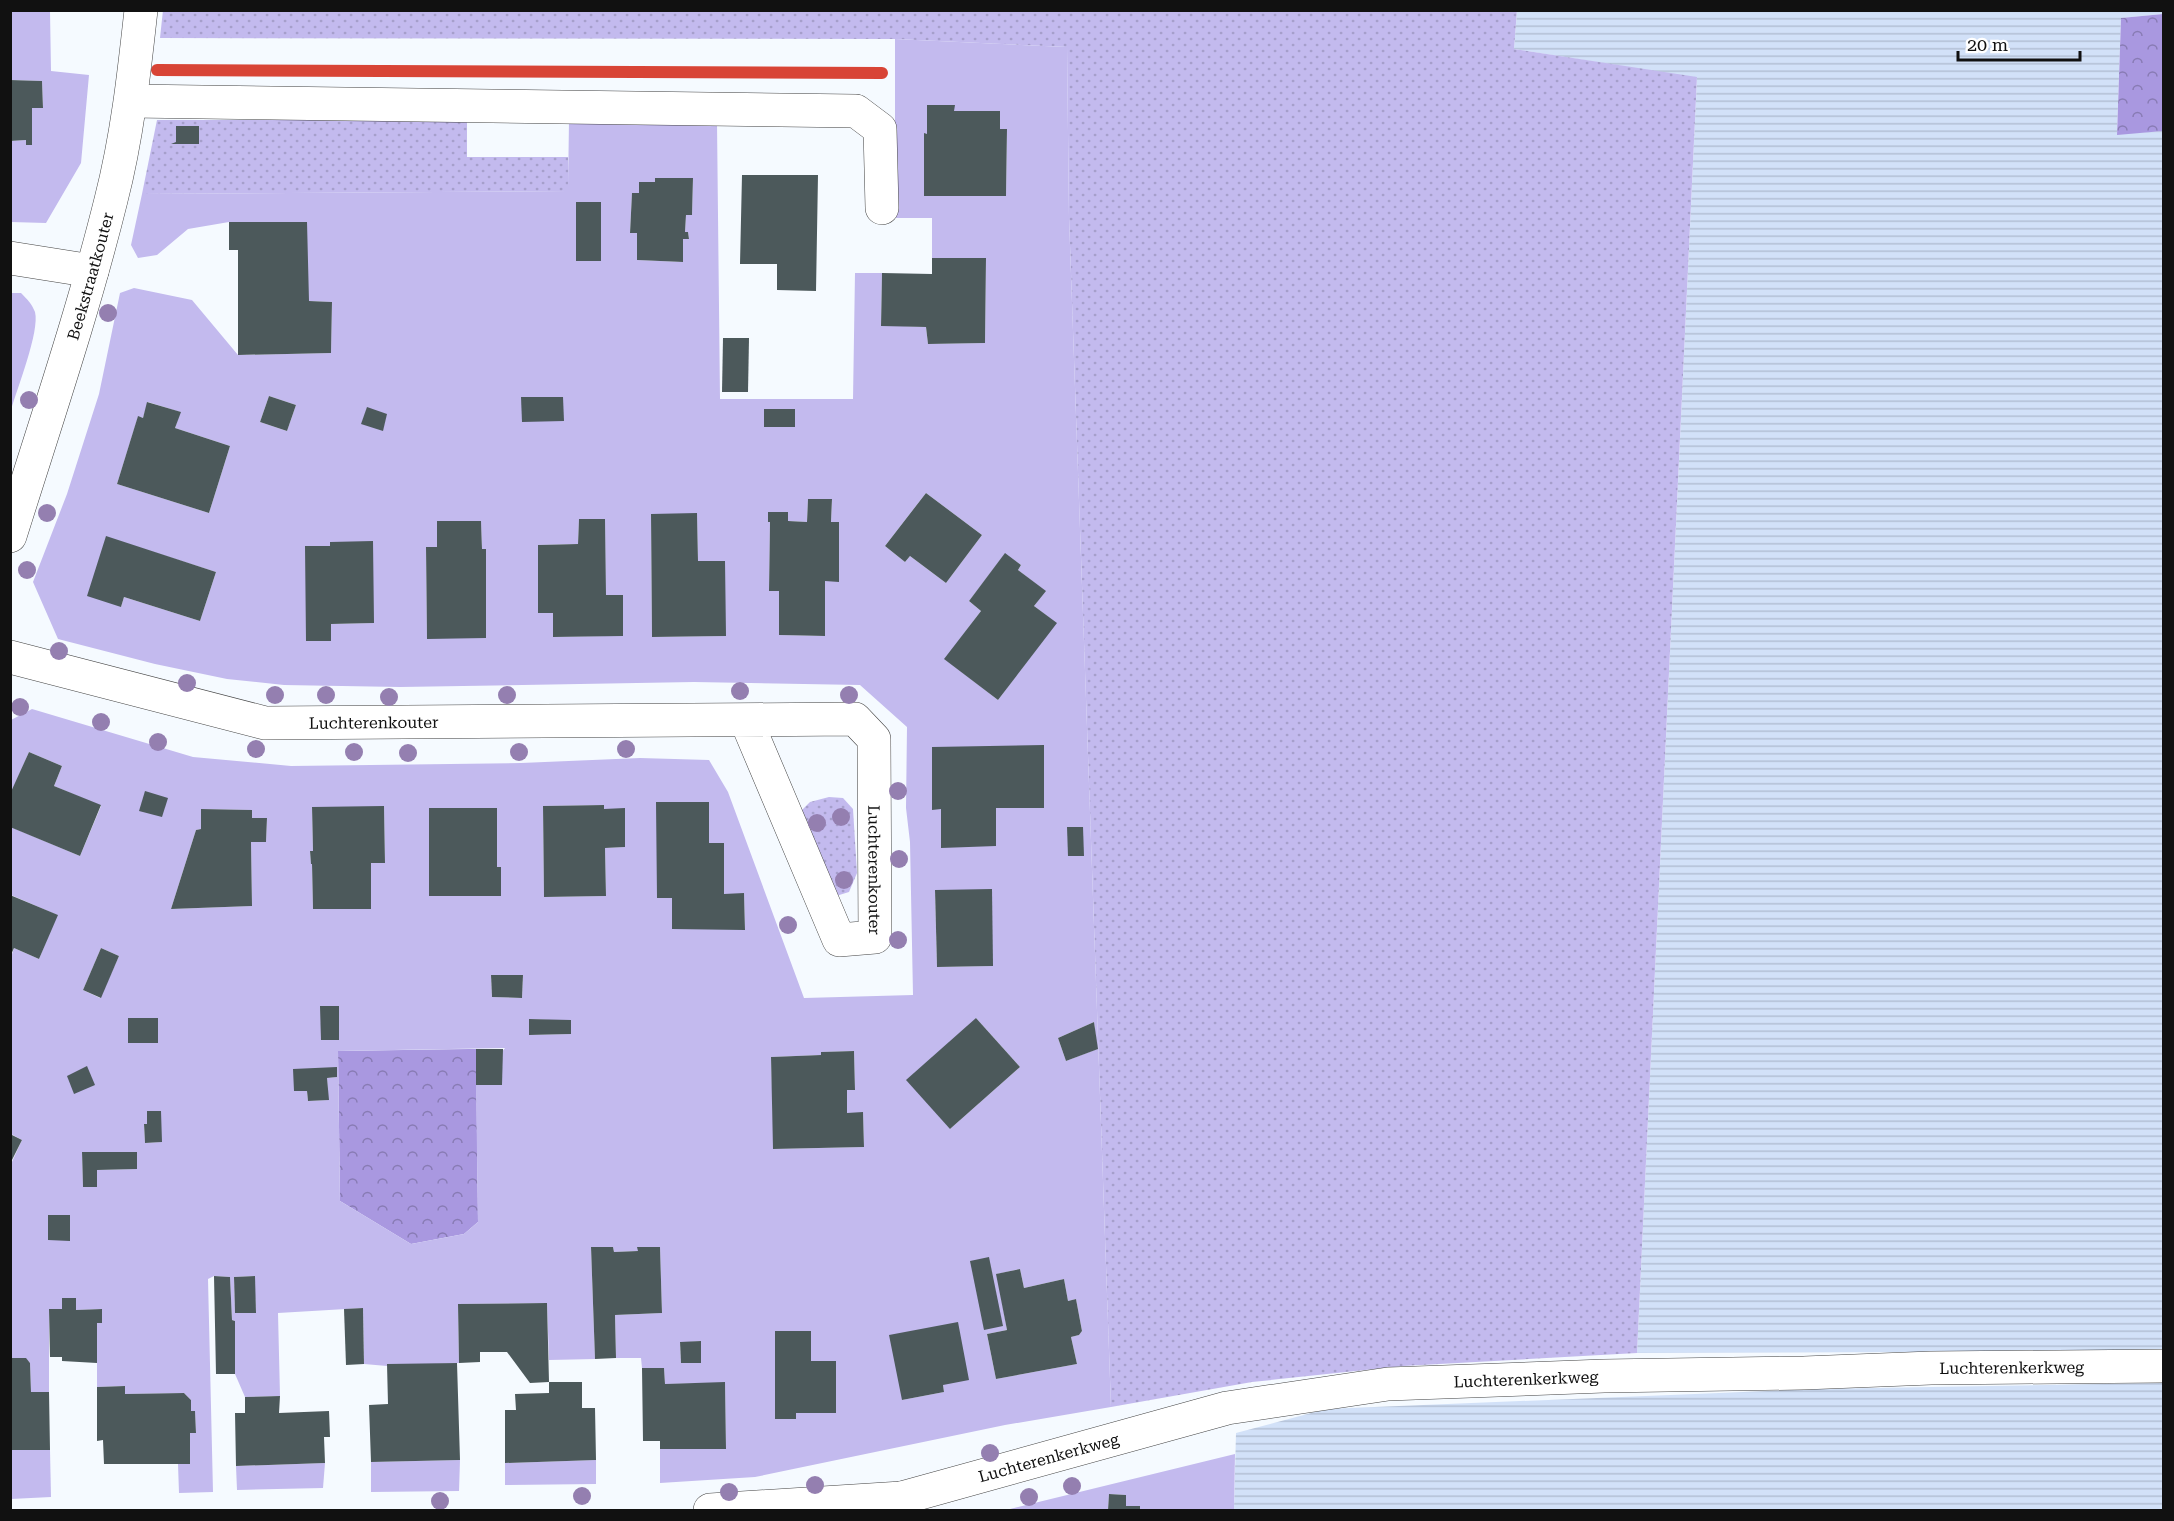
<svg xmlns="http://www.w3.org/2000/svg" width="2174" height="1521" font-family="'Roboto Serif',serif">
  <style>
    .farmland { fill: url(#farmland-rules) }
    .grass { fill: url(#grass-dots) }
    .forest { fill: url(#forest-crowns) }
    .garden { fill: #c3baee; fill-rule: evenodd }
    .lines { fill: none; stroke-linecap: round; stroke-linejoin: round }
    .stream { stroke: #d84436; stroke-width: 12 }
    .building { fill: #4c595b }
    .minor-casing { stroke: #444; stroke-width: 34 }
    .minor { stroke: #fff; stroke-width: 33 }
    .tree { fill: #947fb0 }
    .labels { text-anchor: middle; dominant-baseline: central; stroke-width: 6; stroke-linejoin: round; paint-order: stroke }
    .street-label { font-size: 16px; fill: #111; stroke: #fff }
  </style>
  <defs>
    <pattern id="farmland-rules" width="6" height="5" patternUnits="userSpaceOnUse" patternTransform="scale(1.5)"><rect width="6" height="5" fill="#d2e1f8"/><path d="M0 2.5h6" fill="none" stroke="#b3c0d4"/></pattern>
    <pattern id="grass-dots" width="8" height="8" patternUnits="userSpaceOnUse" patternTransform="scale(1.5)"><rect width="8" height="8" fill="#c3baee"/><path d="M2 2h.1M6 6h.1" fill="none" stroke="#a69fcb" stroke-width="1.8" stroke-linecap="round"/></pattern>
    <pattern id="forest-crowns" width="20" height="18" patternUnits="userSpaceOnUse" patternTransform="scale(1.5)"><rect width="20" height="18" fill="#a998e0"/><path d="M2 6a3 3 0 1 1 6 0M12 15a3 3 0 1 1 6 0" fill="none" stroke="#887bb4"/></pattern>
  </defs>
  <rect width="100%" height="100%" fill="#f5faff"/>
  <g class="farmland">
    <path d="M 1517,11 L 2163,11 L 2163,14 L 2121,18 L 2117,134 L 2163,131 L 2163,1351 L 1637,1353 L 1697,78 L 1514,49 Z"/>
    <path d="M 2163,1383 L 2163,1510 L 1234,1510 L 1236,1433 L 1326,1409 L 1817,1389 Z"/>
  </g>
  <g class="grass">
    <path d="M 163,10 L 1517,10 L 1514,49 L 1697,77 L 1637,1353 L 1403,1366 L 1252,1382 L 1111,1407 L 1069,217 L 1067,47 L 895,39 L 160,38 Z"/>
    <path d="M 157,120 L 467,120 L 467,157 L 568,157 L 569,191 L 142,194 Z"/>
    <path d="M 829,797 L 843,798 L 853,809 L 857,873 L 849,892 L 836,896 L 800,812 L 810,802 Z"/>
  </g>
  <g class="forest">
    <path d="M 2163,14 L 2163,131 L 2117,135 L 2121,18 Z"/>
    <path d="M 469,1049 L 476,1049 L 478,1222 L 464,1234 L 411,1244 L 340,1201 L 338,1051 Z"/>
  </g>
  <g class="garden">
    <path d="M 11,11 L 50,11 L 51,71 L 89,75 L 81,163 L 46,223 L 11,222 L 11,141 L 26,140 L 26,145 L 32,108 L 43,107 L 42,81 L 11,80 Z"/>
    <path d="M 895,39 L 1067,47 L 1069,217 L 1111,1407 L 1005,1425 L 755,1477 L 660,1483 L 660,1449 L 726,1449 L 725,1383 L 665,1384 L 664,1368 L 642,1368 L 641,1358 L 616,1358 L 615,1315 L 662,1313 L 660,1247 L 638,1247 L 638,1251 L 614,1252 L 613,1247 L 591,1247 L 595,1359 L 549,1360 L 547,1303 L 458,1304 L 459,1363 L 387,1366 L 364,1364 L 363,1308 L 278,1313 L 280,1396 L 245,1397 L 235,1374 L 235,1321 L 232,1320 L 230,1277 L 214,1276 L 208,1279 L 213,1492 L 179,1493 L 178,1464 L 190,1433 L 196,1433 L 195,1412 L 191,1411 L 191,1400 L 184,1393 L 125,1394 L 125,1386 L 97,1387 L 97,1323 L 102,1322 L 102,1309 L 76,1310 L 76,1299 L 62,1309 L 49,1309 L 49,1392 L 31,1392 L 30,1363 L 25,1358 L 11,1358 L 11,1164 L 22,1140 L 11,1134 L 11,957 L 14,948 L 39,959 L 57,915 L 11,895 L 12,889 L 10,888 L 11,827 L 80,856 L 101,806 L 54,786 L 62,766 L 29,752 L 11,794 L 11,720 L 32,709 L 193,757 L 291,766 L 521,763 L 640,758 L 709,760 L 728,792 L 804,998 L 913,995 L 910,842 L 906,808 L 907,727 L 860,685 L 694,682 L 400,687 L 284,685 L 227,679 L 155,664 L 58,639 L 33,582 L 67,494 L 99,394 L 120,293 L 134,288 L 192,300 L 238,355 L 331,353 L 332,302 L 309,301 L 229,222 L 188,229 L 157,255 L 138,258 L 131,245 L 142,194 L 568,191 L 569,120 L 717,123 L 720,399 L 853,399 L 855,273 L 882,273 L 881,325 L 926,327 L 928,344 L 985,343 L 986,258 L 932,258 L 932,218 L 895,218 ZM 927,105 L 954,105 L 954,111 L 1000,111 L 1000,129 L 1007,129 L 1006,196 L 924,196 L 924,134 L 927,134 ZM 655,178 L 693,178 L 692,215 L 686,215 L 685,232 L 688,232 L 689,239 L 683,239 L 683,262 L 637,260 L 637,233 L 630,232 L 632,194 L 639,193 L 639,182 L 655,182 ZM 576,202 L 601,202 L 601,261 L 576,261 ZM 269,396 L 296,405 L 287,431 L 260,422 ZM 148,402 L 180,412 L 175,428 L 230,446 L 209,513 L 117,484 L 138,417 L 143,418 ZM 764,409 L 794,409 L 795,427 L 764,427 ZM 926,493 L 982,535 L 946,583 L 910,556 L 905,562 L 885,546 ZM 808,499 L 832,500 L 831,522 L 839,523 L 839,581 L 825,581 L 824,636 L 779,635 L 779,591 L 769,591 L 770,522 L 768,512 L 788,512 L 788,521 L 807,522 ZM 651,514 L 697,514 L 698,561 L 725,561 L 725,636 L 652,637 ZM 579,519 L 605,519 L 606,636 L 553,637 L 553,613 L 538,613 L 538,545 L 578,544 ZM 437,521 L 481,522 L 482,549 L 486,550 L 486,638 L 427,638 L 426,548 L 437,547 ZM 106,537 L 216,572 L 200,621 L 124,597 L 121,607 ZM 330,542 L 373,542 L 373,623 L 331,624 ZM 1005,554 L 1021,565 L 1018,570 L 1045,591 L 1034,606 L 1056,623 L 998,700 L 945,659 L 981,611 L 969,601 ZM 656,802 L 708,802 L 709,843 L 724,894 L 744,894 L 745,929 L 672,929 L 672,898 ZM 604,805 L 604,809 L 625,809 L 625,847 L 605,848 L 606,896 L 544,897 L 543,806 ZM 312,807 L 384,807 L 385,863 L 371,863 L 371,909 L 313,909 L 312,864 L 311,863 L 310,851 L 313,851 ZM 429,808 L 496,808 L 497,867 L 501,867 L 501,896 L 429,896 ZM 201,809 L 251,810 L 252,818 L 267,818 L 266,842 L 251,842 L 252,906 L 171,909 L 196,830 L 201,829 ZM 935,890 L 993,966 L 937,967 ZM 101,948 L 119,956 L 100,998 L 83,990 ZM 491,975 L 523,975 L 522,998 L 492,997 ZM 339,1006 L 339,1039 L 321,1040 ZM 128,1018 L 158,1018 L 158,1043 L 128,1043 ZM 976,1018 L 1020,1067 L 950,1129 ZM 529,1019 L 570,1021 L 571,1034 L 529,1035 ZM 1094,1022 L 1097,1049 L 1066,1061 L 1058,1038 ZM 505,1048 L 476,1085 L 478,1222 L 464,1234 L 411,1244 L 340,1201 L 338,1051 ZM 854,1051 L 855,1090 L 847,1090 L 847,1113 L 863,1113 L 864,1147 L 774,1149 L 771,1057 L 821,1055 L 821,1052 ZM 337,1067 L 337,1077 L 327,1078 L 328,1100 L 308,1101 L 307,1091 ZM 147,1111 L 161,1112 L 161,1142 L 145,1143 L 144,1125 L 147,1124 ZM 82,1152 L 137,1152 L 136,1169 L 97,1170 L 97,1186 L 83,1187 ZM 1020,1269 L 1024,1288 L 1064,1279 L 1068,1301 L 1076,1299 L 1082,1331 L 1079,1335 L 1071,1337 L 1077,1364 L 996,1379 L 987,1334 L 1007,1330 L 997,1274 ZM 254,1276 L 256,1313 L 235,1313 L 234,1277 ZM 958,1322 L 943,1385 L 944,1392 L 902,1400 ZM 775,1331 L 811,1331 L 811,1361 L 836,1361 L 836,1413 L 796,1413 L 795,1419 L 775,1418 ZM 701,1341 L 701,1363 L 681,1363 L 680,1343 Z"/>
    <path d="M 11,293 L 21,293 C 27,299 32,304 35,312 C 40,331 17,389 11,410 Z"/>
    <path d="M 11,1450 L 50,1450 L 51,1497 L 11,1499 Z"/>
    <path d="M 1235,1454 L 1234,1510 L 1140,1510 L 1140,1506 L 1126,1506 L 1126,1495 L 1109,1494 L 1108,1510 L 1006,1510 Z"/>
    <path d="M 460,1460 L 459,1491 L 371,1492 L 371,1462 Z"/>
    <path d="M 596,1460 L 596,1484 L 505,1485 L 505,1463 Z"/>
    <path d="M 325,1463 L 323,1488 L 237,1490 L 236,1466 Z"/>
  </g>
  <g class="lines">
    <path class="stream" d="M 157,70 L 882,73"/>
  </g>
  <g class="building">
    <path d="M 10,80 L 42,81 L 43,108 L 32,108 L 32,145 L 26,145 L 26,140 L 10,141 Z"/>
    <path d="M 927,105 L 955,105 L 954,111 L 1000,111 L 1000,129 L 1007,129 L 1006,196 L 924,196 L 924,133 L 927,134 Z"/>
    <path d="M 176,126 L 199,126 L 199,144 L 171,144 L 176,142 Z"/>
    <path d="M 742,175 L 818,175 L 816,291 L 777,290 L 777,264 L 740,264 Z"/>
    <path d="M 655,178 L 693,178 L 692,215 L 686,215 L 685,232 L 688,232 L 689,239 L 683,239 L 683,262 L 637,260 L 637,233 L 630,233 L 632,193 L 639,193 L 639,182 L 655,182 Z"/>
    <rect x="576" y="202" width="25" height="59"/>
    <path d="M 229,222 L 307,222 L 309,301 L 332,302 L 331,353 L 238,355 L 238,250 L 229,250 Z"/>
    <path d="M 932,258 L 986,258 L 985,343 L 928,344 L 926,327 L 881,326 L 882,273 L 932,274 Z"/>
    <path d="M 723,338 L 749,338 L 748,392 L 722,392 Z"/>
    <path d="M 269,396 L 296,405 L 287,431 L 260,422 Z"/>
    <path d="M 521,397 L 563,397 L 564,421 L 522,422 Z"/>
    <path d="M 147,402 L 181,412 L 175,428 L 230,446 L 209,513 L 117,484 L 138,416 L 143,418 Z"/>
    <path d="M 367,407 L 387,414 L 383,431 L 361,424 Z"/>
    <rect x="764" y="409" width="31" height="18"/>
    <path d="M 926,493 L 982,535 L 946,583 L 910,556 L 905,562 L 885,546 Z"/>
    <path d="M 808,499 L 832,499 L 831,522 L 839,522 L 839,582 L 825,581 L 825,636 L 779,635 L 779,591 L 769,591 L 770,522 L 768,522 L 768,512 L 788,512 L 788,521 L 807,522 Z"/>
    <path d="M 697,513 L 698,561 L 725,561 L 726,636 L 652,637 L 651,514 Z"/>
    <path d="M 579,519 L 605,519 L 606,595 L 623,595 L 623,636 L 553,637 L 553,613 L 538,613 L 538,545 L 578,544 Z"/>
    <path d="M 437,521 L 481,521 L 482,549 L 486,549 L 486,638 L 427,639 L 426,547 L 437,547 Z"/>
    <path d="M 106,536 L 216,572 L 200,621 L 124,597 L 121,607 L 87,596 Z"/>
    <path d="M 373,541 L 374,623 L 331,624 L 331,641 L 306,641 L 305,546 L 330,546 L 330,542 Z"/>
    <path d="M 1005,553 L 1021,565 L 1018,570 L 1046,591 L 1034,606 L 1057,623 L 998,700 L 944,659 L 981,611 L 969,601 Z"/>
    <path d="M 1044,745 L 1044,808 L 996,808 L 996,846 L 941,848 L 941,809 L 932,810 L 932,747 Z"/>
    <path d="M 29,752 L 62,766 L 54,786 L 101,805 L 80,856 L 10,827 L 10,794 Z"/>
    <path d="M 145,791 L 168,798 L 162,817 L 139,811 Z"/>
    <path d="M 656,802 L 709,802 L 709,843 L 724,843 L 724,894 L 744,893 L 745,930 L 672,929 L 672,898 L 657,898 Z"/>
    <path d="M 604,805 L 604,809 L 625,808 L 625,847 L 605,848 L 606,896 L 544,897 L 543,806 Z"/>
    <path d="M 384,806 L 385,863 L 371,863 L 371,909 L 313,909 L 312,864 L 311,864 L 310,851 L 313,851 L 312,807 Z"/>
    <path d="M 429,808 L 497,808 L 497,867 L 501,867 L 501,896 L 429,896 Z"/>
    <path d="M 201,809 L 252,810 L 252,818 L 267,818 L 266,842 L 251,842 L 252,906 L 171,909 L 196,830 L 201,829 Z"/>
    <path d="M 1067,827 L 1083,827 L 1084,856 L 1068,856 Z"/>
    <path d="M 992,889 L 993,966 L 937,967 L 935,890 Z"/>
    <path d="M 10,895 L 58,915 L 39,959 L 14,948 L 10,957 Z"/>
    <path d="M 101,948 L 119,956 L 101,998 L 83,990 Z"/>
    <path d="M 491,975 L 523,975 L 522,998 L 492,997 Z"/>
    <path d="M 320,1006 L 339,1006 L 339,1040 L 321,1040 Z"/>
    <rect x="128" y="1018" width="30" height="25"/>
    <path d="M 976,1018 L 1020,1067 L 950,1129 L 906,1080 Z"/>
    <path d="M 529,1019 L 571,1020 L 571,1034 L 529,1035 Z"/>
    <path d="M 1094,1022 L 1098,1049 L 1066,1061 L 1058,1038 Z"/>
    <path d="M 476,1049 L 503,1049 L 502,1085 L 476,1085 Z"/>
    <path d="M 854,1051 L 855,1090 L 847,1090 L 847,1113 L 863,1112 L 864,1147 L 773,1149 L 771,1057 L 821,1055 L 821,1052 Z"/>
    <path d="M 87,1066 L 95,1085 L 74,1094 L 67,1076 Z"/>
    <path d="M 337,1067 L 337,1077 L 327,1078 L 329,1100 L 308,1101 L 307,1091 L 294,1091 L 293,1069 Z"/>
    <path d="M 147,1111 L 161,1111 L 162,1142 L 145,1143 L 144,1124 L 147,1124 Z"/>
    <path d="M 10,1134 L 22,1140 L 10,1164 Z"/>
    <path d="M 82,1152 L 137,1152 L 137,1169 L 97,1170 L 97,1187 L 83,1187 Z"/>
    <path d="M 48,1215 L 70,1215 L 70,1241 L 48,1240 Z"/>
    <path d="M 591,1247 L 613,1247 L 614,1252 L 638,1251 L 637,1247 L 660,1247 L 662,1313 L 615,1315 L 616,1358 L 595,1359 Z"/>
    <path d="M 989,1257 L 1003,1326 L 984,1330 L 970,1261 Z"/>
    <path d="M 1020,1269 L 1024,1288 L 1064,1279 L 1068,1301 L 1076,1299 L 1082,1331 L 1079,1335 L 1071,1337 L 1077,1364 L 996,1379 L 987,1334 L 1007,1330 L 996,1274 Z"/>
    <path d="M 214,1276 L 230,1277 L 232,1320 L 235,1321 L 235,1374 L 216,1374 Z"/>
    <path d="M 255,1276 L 256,1313 L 235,1313 L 234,1277 Z"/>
    <path d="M 62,1298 L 76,1298 L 76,1310 L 102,1309 L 102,1323 L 97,1323 L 97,1363 L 62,1361 L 62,1357 L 50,1357 L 49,1309 L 62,1309 Z"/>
    <path d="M 547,1303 L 549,1382 L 582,1382 L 582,1408 L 595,1408 L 596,1460 L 505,1463 L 505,1410 L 516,1410 L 515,1394 L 549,1393 L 549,1382 L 530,1383 L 507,1352 L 480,1352 L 480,1362 L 459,1363 L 458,1304 Z"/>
    <path d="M 363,1308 L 364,1364 L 346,1365 L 344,1309 Z"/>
    <path d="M 958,1322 L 969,1380 L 943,1385 L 944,1392 L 902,1400 L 889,1335 Z"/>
    <path d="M 775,1331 L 811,1331 L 811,1361 L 836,1361 L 836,1413 L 796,1413 L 796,1419 L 775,1419 Z"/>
    <path d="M 701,1341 L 701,1363 L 681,1363 L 680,1342 Z"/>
    <path d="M 10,1358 L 26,1358 L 30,1363 L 31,1392 L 49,1392 L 50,1450 L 10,1450 Z"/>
    <path d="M 457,1363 L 460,1460 L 371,1462 L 369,1405 L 388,1404 L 387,1364 Z"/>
    <path d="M 642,1368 L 664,1368 L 665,1384 L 725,1382 L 726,1449 L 660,1449 L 660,1441 L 643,1441 Z"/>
    <path d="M 125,1386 L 125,1394 L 184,1393 L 191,1400 L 191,1411 L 195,1411 L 196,1433 L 190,1433 L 190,1464 L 104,1464 L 103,1440 L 97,1441 L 97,1387 Z"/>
    <path d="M 280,1396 L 279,1413 L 329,1411 L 330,1437 L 324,1437 L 325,1463 L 236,1466 L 235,1413 L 245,1413 L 245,1397 Z"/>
    <path d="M 1109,1494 L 1126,1495 L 1126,1506 L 1140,1506 L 1140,1510 L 1108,1510 Z"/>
  </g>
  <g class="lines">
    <g class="minor-casing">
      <g id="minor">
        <path d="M 131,101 L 856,111 L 880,129 L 882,208"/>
        <path d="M 10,258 L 92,271"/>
        <path id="s1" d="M 10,536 C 45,424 83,313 111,200 C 127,138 134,74 141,10"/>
        <path id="s2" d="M 10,657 L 265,723 L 855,719 L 874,739 L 875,937 L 839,940 L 746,720"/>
        <path id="s3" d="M 902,1498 L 1227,1408 L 1388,1384 L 1604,1376 L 1804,1373 L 1931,1368 L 2164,1366"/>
        <path d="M 710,1510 L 902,1498 L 902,1510"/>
      </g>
    </g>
    <use href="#minor" class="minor"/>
  </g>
  <g class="tree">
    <circle cx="108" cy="313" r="9"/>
    <circle cx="29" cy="400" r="9"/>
    <circle cx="47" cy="513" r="9"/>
    <circle cx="27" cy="570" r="9"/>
    <circle cx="59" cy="651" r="9"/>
    <circle cx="187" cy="683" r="9"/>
    <circle cx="740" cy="691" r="9"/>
    <circle cx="275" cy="695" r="9"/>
    <circle cx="326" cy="695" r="9"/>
    <circle cx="507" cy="695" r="9"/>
    <circle cx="849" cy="695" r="9"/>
    <circle cx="389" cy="697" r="9"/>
    <circle cx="20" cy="707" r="9"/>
    <circle cx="101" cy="722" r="9"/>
    <circle cx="158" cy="742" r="9"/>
    <circle cx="256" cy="749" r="9"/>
    <circle cx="626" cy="749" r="9"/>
    <circle cx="354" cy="752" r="9"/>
    <circle cx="519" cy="752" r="9"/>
    <circle cx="408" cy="753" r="9"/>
    <circle cx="898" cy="791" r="9"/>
    <circle cx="841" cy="817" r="9"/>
    <circle cx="817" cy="823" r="9"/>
    <circle cx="899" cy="859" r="9"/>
    <circle cx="844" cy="880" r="9"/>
    <circle cx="788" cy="925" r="9"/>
    <circle cx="898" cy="940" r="9"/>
    <circle cx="990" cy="1453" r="9"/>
    <circle cx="815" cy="1485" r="9"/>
    <circle cx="1072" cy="1486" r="9"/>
    <circle cx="729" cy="1492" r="9"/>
    <circle cx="582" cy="1496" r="9"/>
    <circle cx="1029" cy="1497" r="9"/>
    <circle cx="440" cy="1501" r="9"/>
  </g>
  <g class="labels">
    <g class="street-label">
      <text stroke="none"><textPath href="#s1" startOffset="272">Beekstraatkouter</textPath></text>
      <text stroke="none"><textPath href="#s2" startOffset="372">Luchterenkouter</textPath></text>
      <text stroke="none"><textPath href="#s2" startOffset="1012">Luchterenkouter</textPath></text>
      <text stroke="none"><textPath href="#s3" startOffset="1124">Luchterenkerkweg</textPath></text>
      <text stroke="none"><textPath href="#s3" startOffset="638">Luchterenkerkweg</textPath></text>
      <text stroke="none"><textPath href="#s3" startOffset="152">Luchterenkerkweg</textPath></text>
    </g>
  </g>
  <rect width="2174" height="1521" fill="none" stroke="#111111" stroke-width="24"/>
  <path d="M1958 51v9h122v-9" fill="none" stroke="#111111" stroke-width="3"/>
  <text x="1967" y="51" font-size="18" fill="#111111" stroke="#ffffff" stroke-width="4.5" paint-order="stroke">20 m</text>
</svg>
